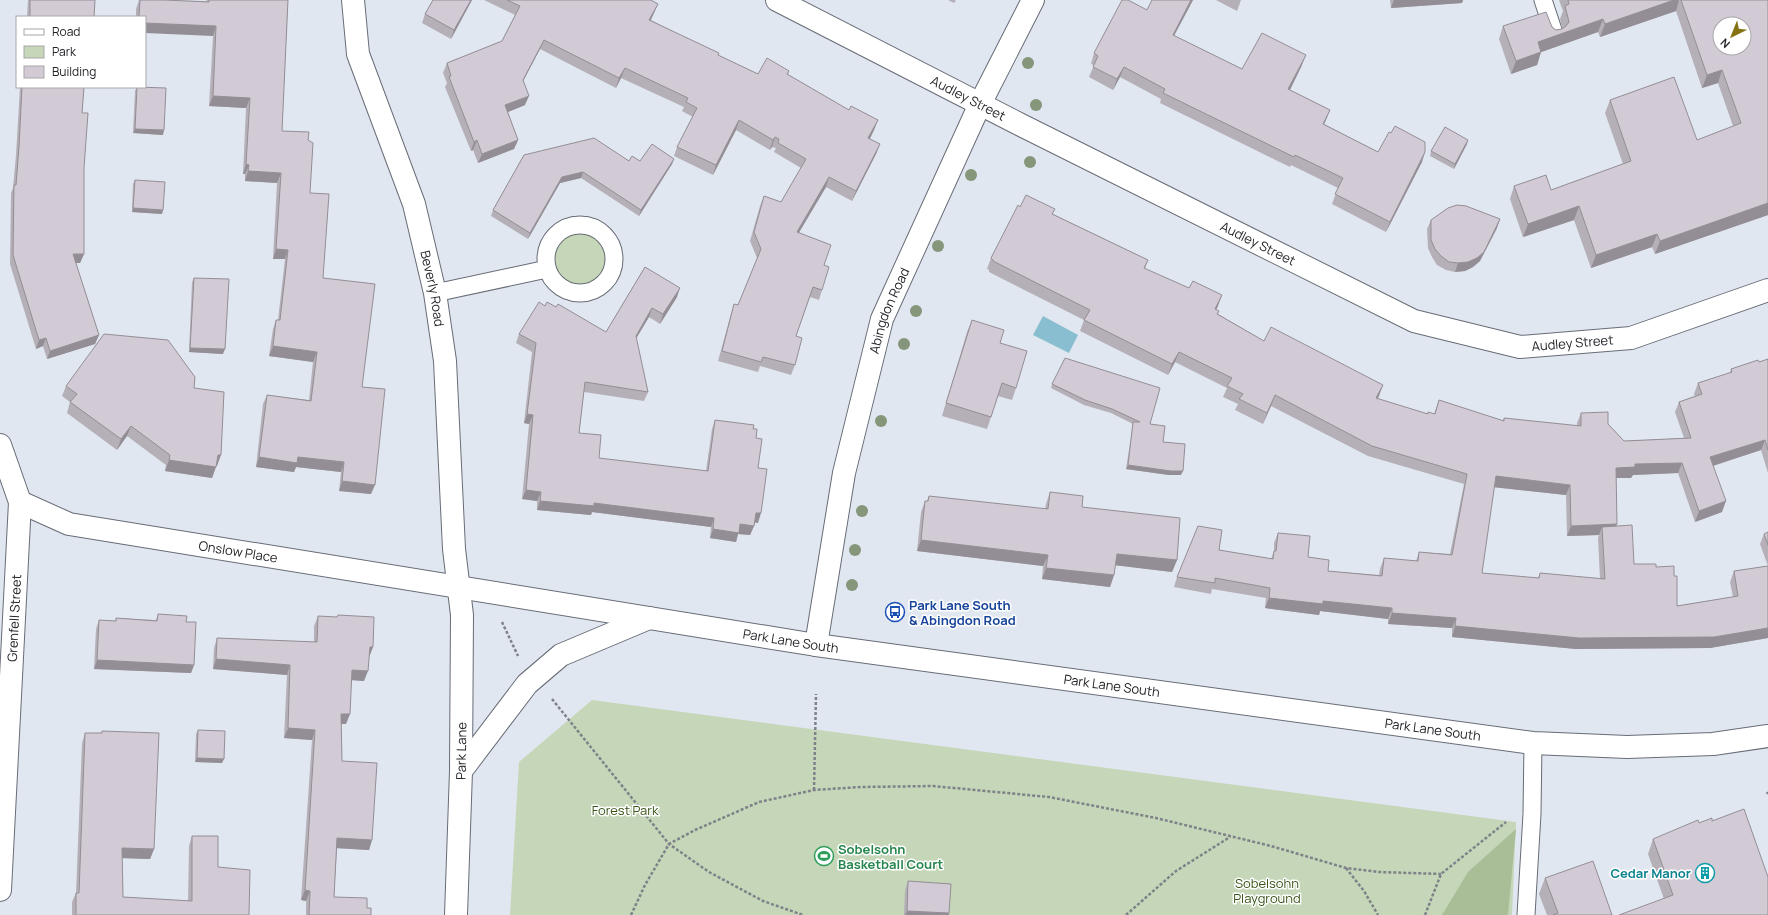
<svg xmlns="http://www.w3.org/2000/svg" width="1768" height="915" font-family="Manrope,sans-serif">
  <style>
    .green { fill: #c6d6b8 }
    .forest { fill: #a9be96 }
    .water { fill: #89bed0 }
    .lines { fill: none; stroke-linecap: round; stroke-linejoin: round }
    .service-casing { stroke: #676c75; stroke-width: 19 }
    .minor-casing { stroke: #676c75; stroke-width: 24 }
    .path { stroke: #7e8289; stroke-width: 2.5; stroke-dasharray: 3 2; stroke-linecap: butt }
    .service { stroke: #fff; stroke-width: 17 }
    .minor { stroke: #fff; stroke-width: 22 }
    .tree { fill: #85967a }
    .wall { fill: #b5afb7; fill-rule: evenodd }
    .shaded-wall { fill: #938e95 }
    .building { fill: #d2cbd5; stroke: #938e95; fill-rule: evenodd }
    .labels { text-anchor: middle; dominant-baseline: central; stroke-width: 3; stroke-linejoin: round; paint-order: stroke }
    .street-label { font-size: 13px; fill: #222428; stroke: #fff }
    .transit-label { font-size: 13px; font-weight: bold; fill: #164399; stroke: #fff; text-anchor: start }
    .park-label { font-size: 13px; fill: #395419; stroke: #fff }
    .leisure-label { font-size: 13px; font-weight: bold; fill: #27864d; stroke: #fff; text-anchor: start }
    .culture-label { font-size: 13px; font-weight: bold; fill: #0d838f; stroke: #fff; text-anchor: end }
  </style>
  <rect width="100%" height="100%" fill="#e1e7f1"/>
  <g class="green">
    <circle cx="580" cy="259" r="26"/>
    <path d="M 592,700 L 1516,822 L 1512,915 L 510,915 L 519,762 Z"/>
  </g>
  <path class="forest" d="M 1516,829 L 1508,915 L 1442,915 L 1468,872 Z"/>
  <path class="water" d="M 1043,316 L 1078,335 L 1069,353 L 1033,335 Z"/>
  <g class="lines">
    <g class="service-casing">
      <g id="service">
        <path d="M 1543,0 L 1554,33"/>
        <circle cx="580" cy="259" r="34"/>
        <path d="M 435,293 L 547,269"/>
        <path d="M 1526,915 L 1532,814 L 1533,743"/>
      </g>
    </g>
    <g class="minor-casing">
      <g id="minor">
        <path id="s1" d="M 353,0 L 358,54 L 414,204 L 435,293 L 445,361 L 454,549 L 462,615 L 461,771 L 456,915"/>
        <path id="s2" d="M 777,0 L 1021,125 L 1414,321 L 1520,347 L 1631,338 L 1768,290"/>
        <path d="M 0,445 L 20,502 L 0,890"/>
        <path id="s3" d="M 20,502 L 69,524 L 816,645 L 1533,743 L 1627,747 L 1713,744 L 1768,736"/>
        <path id="s4" d="M 816,645 L 844,473 L 882,319 L 980,104 L 1033,0"/>
        <path d="M 461,771 L 527,684 L 561,655 L 649,618"/>
      </g>
    </g>
    <g class="path">
      <path d="M 502,622 L 518,656"/>
      <path d="M 552,699 L 669,844 L 709,872 L 763,901 L 803,915"/>
      <path d="M 814,790 L 816,694"/>
      <path d="M 1767,792 L 1768,794"/>
      <path d="M 1346,868 L 1364,891 L 1378,915"/>
      <path d="M 631,915 L 645,885 L 669,844 L 695,830 L 759,802 L 814,790 L 861,787 L 933,786 L 1049,797 L 1156,818 L 1271,846 L 1346,868 L 1379,872 L 1441,874"/>
      <path d="M 1126,915 L 1176,871 L 1230,837"/>
      <path d="M 1425,915 L 1441,874 L 1506,822"/>
    </g>
    <use href="#service" class="service"/>
    <use href="#minor" class="minor"/>
  </g>
  <g class="tree">
    <circle cx="1028" cy="63" r="6"/>
    <circle cx="1036" cy="105" r="6"/>
    <circle cx="1030" cy="162" r="6"/>
    <circle cx="971" cy="175" r="6"/>
    <circle cx="938" cy="246" r="6"/>
    <circle cx="916" cy="311" r="6"/>
    <circle cx="904" cy="344" r="6"/>
    <circle cx="881" cy="421" r="6"/>
    <circle cx="862" cy="511" r="6"/>
    <circle cx="855" cy="550" r="6"/>
    <circle cx="852" cy="585" r="6"/>
  </g>
  <g class="wall">
    <path d="M 28,0 L 95,0 L 94,17 L 27,17 Z"/>
    <path d="M 139,0 L 206,1 L 207,0 L 288,0 L 282,131 L 308,140 L 310,193 L 323,278 L 362,387 L 371,494 L 339,491 L 341,472 L 296,467 L 294,472 L 256,467 L 263,404 L 267,395 L 309,400 L 313,362 L 269,356 L 273,329 L 276,320 L 278,320 L 285,259 L 273,259 L 277,183 L 245,181 L 245,174 L 243,174 L 246,108 L 209,106 L 213,36 L 145,17 L 136,17 L 136,9 Z"/>
    <path d="M 433,0 L 472,0 L 451,39 L 422,23 L 425,14 Z"/>
    <path d="M 484,0 L 651,0 L 658,4 L 654,13 L 651,20 L 718,55 L 758,74 L 789,71 L 788,75 L 849,110 L 878,120 L 874,130 L 870,139 L 880,144 L 876,154 L 852,201 L 826,187 L 799,232 L 824,265 L 822,290 L 819,300 L 810,297 L 796,336 L 795,365 L 791,375 L 760,366 L 758,372 L 718,361 L 731,314 L 734,304 L 738,305 L 757,258 L 750,241 L 760,206 L 764,196 L 781,202 L 801,168 L 774,152 L 776,148 L 772,147 L 770,150 L 736,130 L 713,175 L 674,156 L 677,147 L 693,117 L 682,111 L 684,107 L 621,78 L 616,88 L 540,49 L 523,81 L 525,105 L 508,112 L 518,140 L 514,149 L 478,163 L 473,150 L 471,151 L 445,87 L 447,83 L 443,73 L 447,63 L 502,41 L 515,15 Z"/>
    <path d="M 948,0 L 956,0 L 954,3 Z"/>
    <path d="M 1152,0 L 1193,0 L 1174,36 L 1242,69 L 1302,65 L 1290,90 L 1330,110 L 1324,124 L 1378,152 L 1422,162 L 1386,232 L 1332,204 L 1338,188 L 1291,165 L 1290,167 L 1160,103 L 1161,99 L 1120,77 L 1113,90 L 1089,77 L 1094,65 L 1091,64 L 1094,53 L 1147,10 Z"/>
    <path d="M 1216,0 L 1241,0 L 1237,11 Z"/>
    <path d="M 1390,0 L 1463,0 L 1462,3 L 1391,8 Z"/>
    <path d="M 1559,0 L 1768,0 L 1768,215 L 1655,254 L 1652,247 L 1591,268 L 1574,220 L 1523,237 L 1510,199 L 1514,186 L 1551,190 L 1623,164 L 1605,113 L 1610,100 L 1697,140 L 1733,126 L 1718,83 L 1702,88 L 1676,11 L 1600,37 L 1598,32 L 1541,52 L 1537,65 L 1511,74 L 1499,39 L 1503,26 L 1552,27 L 1556,30 L 1562,29 L 1560,19 L 1563,11 Z"/>
    <path d="M 20,87 L 84,87 L 82,113 L 84,168 L 84,254 L 80,263 L 76,263 L 99,335 L 95,344 L 47,359 L 43,346 L 36,349 L 10,264 L 11,193 L 13,188 L 16,155 Z"/>
    <path d="M 137,87 L 163,135 L 133,133 L 135,91 Z"/>
    <path d="M 1467,144 L 1454,169 L 1430,156 L 1431,151 Z"/>
    <path d="M 524,155 L 640,161 L 674,159 L 672,164 L 639,216 L 581,178 L 560,183 L 528,239 L 491,216 L 493,210 Z"/>
    <path d="M 135,180 L 163,210 L 162,214 L 132,212 L 133,184 Z"/>
    <path d="M 1020,207 L 1053,214 L 1148,260 L 1145,269 L 1218,306 L 1216,310 L 1219,311 L 1218,314 L 1264,341 L 1379,396 L 1377,399 L 1428,414 L 1434,414 L 1439,400 L 1503,421 L 1504,418 L 1577,426 L 1577,423 L 1581,413 L 1608,424 L 1624,441 L 1684,438 L 1675,412 L 1679,402 L 1695,396 L 1694,394 L 1698,383 L 1730,373 L 1731,369 L 1759,362 L 1768,359 L 1768,473 L 1761,450 L 1713,466 L 1722,512 L 1695,522 L 1678,473 L 1633,475 L 1631,478 L 1616,478 L 1616,526 L 1634,564 L 1656,567 L 1674,576 L 1677,606 L 1733,597 L 1730,582 L 1734,571 L 1768,566 L 1760,544 L 1764,534 L 1768,532 L 1768,638 L 1710,648 L 1576,649 L 1452,637 L 1452,628 L 1388,624 L 1388,619 L 1320,611 L 1319,615 L 1265,608 L 1266,598 L 1212,589 L 1211,594 L 1174,587 L 1177,577 L 1219,550 L 1271,559 L 1274,551 L 1274,543 L 1278,533 L 1308,557 L 1328,571 L 1379,575 L 1380,569 L 1384,558 L 1416,561 L 1419,552 L 1450,554 L 1464,484 L 1368,456 L 1271,406 L 1263,424 L 1235,410 L 1238,404 L 1223,397 L 1227,388 L 1175,362 L 1168,375 L 1080,331 L 1084,320 L 989,272 L 989,270 L 987,269 L 991,258 ZM 1494,487 L 1566,495 L 1567,536 L 1599,535 L 1598,538 L 1600,579 L 1540,573 L 1538,578 L 1482,573 Z"/>
    <path d="M 1431,220 L 1497,228 L 1480,261 L 1473,267 L 1465,271 L 1455,272 L 1446,270 L 1437,265 L 1432,257 L 1428,248 L 1427,229 Z"/>
    <path d="M 645,267 L 677,297 L 660,324 L 649,317 L 636,339 L 648,392 L 644,401 L 584,392 L 579,433 L 599,458 L 706,471 L 712,429 L 715,420 L 753,429 L 756,438 L 758,468 L 758,523 L 754,522 L 754,526 L 750,535 L 738,534 L 736,542 L 710,538 L 711,527 L 592,512 L 591,515 L 537,510 L 537,501 L 522,499 L 529,424 L 524,423 L 532,352 L 516,343 L 519,334 L 545,306 L 556,307 L 606,332 Z"/>
    <path d="M 194,278 L 223,354 L 189,352 L 192,282 Z"/>
    <path d="M 972,320 L 1000,343 L 1016,388 L 1012,400 L 998,396 L 987,429 L 942,416 L 967,332 Z"/>
    <path d="M 1052,384 L 1150,424 L 1163,442 L 1181,475 L 1169,475 L 1126,469 L 1133,424 L 1111,413 L 1084,405 L 1051,388 Z"/>
    <path d="M 66,386 L 194,388 L 217,466 L 216,466 L 212,478 L 165,471 L 166,465 L 127,436 L 117,450 L 67,413 L 70,402 L 62,396 Z"/>
    <path d="M 1050,492 L 1082,507 L 1177,560 L 1172,572 L 1115,565 L 1114,575 L 1110,587 L 1042,579 L 1043,566 L 917,551 L 921,512 L 925,501 L 927,501 L 929,496 L 1045,509 L 1046,504 Z"/>
    <path d="M 158,614 L 186,622 L 194,665 L 191,673 L 94,669 L 96,629 L 99,620 L 115,621 L 116,618 L 156,620 Z"/>
    <path d="M 318,616 L 373,647 L 369,657 L 364,681 L 352,680 L 346,724 L 341,724 L 342,761 L 372,840 L 369,850 L 337,848 L 334,897 L 367,908 L 371,915 L 306,915 L 306,901 L 301,900 L 312,740 L 284,738 L 287,675 L 213,669 L 214,648 L 217,638 L 314,642 L 314,626 Z"/>
    <path d="M 198,730 L 222,763 L 195,762 L 196,734 Z"/>
    <path d="M 102,731 L 154,849 L 150,859 L 122,858 L 123,897 L 188,901 L 189,846 L 192,836 L 218,867 L 249,915 L 72,915 L 72,902 L 76,893 L 82,743 L 85,733 L 101,733 Z"/>
    <path d="M 1712,821 L 1768,877 L 1664,899 L 1648,854 L 1653,839 L 1699,823 Z"/>
    <path d="M 1545,878 L 1612,915 L 1547,915 L 1539,894 Z"/>
    <path d="M 908,881 L 949,913 L 949,915 L 904,915 L 905,890 Z"/>
  </g>
  <g class="shaded-wall">
    <path d="M 471,0 L 472,0 L 451,39 L 454,30 Z"/>
    <path d="M 1191,0 L 1193,0 L 1169,45 L 1173,35 Z"/>
    <path d="M 1394,0 L 1463,0 L 1462,3 L 1391,8 Z"/>
    <path d="M 1674,0 L 1679,0 L 1676,11 L 1600,37 L 1605,24 Z"/>
    <path d="M 658,4 L 654,13 L 646,30 L 649,20 Z"/>
    <path d="M 1603,19 L 1598,32 L 1533,55 L 1538,42 Z"/>
    <path d="M 145,23 L 216,26 L 213,36 L 145,33 Z"/>
    <path d="M 544,40 L 540,49 L 519,89 L 523,80 Z"/>
    <path d="M 1541,52 L 1537,65 L 1511,74 L 1516,61 Z"/>
    <path d="M 1306,55 L 1302,65 L 1285,100 L 1288,89 Z"/>
    <path d="M 1124,67 L 1120,77 L 1113,90 L 1117,79 Z"/>
    <path d="M 625,68 L 621,78 L 616,88 L 619,78 Z"/>
    <path d="M 1722,70 L 1718,83 L 1702,88 L 1707,75 Z"/>
    <path d="M 213,96 L 250,98 L 246,108 L 209,106 Z"/>
    <path d="M 529,96 L 525,105 L 501,115 L 505,105 Z"/>
    <path d="M 1330,110 L 1326,120 L 1319,134 L 1323,124 Z"/>
    <path d="M 739,120 L 736,130 L 713,175 L 716,165 Z"/>
    <path d="M 878,120 L 874,130 L 865,148 L 868,138 Z"/>
    <path d="M 135,129 L 164,130 L 163,135 L 133,133 Z"/>
    <path d="M 775,137 L 772,147 L 770,150 L 773,140 Z"/>
    <path d="M 477,140 L 473,150 L 471,151 L 474,142 Z"/>
    <path d="M 518,140 L 514,149 L 478,163 L 482,154 Z"/>
    <path d="M 1468,140 L 1467,144 L 1454,169 L 1455,164 Z"/>
    <path d="M 880,144 L 876,154 L 852,201 L 856,191 Z"/>
    <path d="M 1425,152 L 1422,162 L 1386,232 L 1390,222 Z"/>
    <path d="M 674,159 L 672,164 L 639,216 L 641,210 Z"/>
    <path d="M 246,164 L 249,165 L 245,174 L 243,174 Z"/>
    <path d="M 248,171 L 281,173 L 277,183 L 245,181 Z"/>
    <path d="M 583,172 L 581,178 L 560,183 L 528,239 L 530,233 L 562,177 Z"/>
    <path d="M 829,177 L 826,187 L 794,241 L 797,232 Z"/>
    <path d="M 1768,203 L 1768,215 L 1655,254 L 1660,241 Z"/>
    <path d="M 1579,206 L 1574,220 L 1523,237 L 1528,224 Z"/>
    <path d="M 133,208 L 163,210 L 162,214 L 132,212 Z"/>
    <path d="M 1500,219 L 1497,228 L 1480,261 L 1473,267 L 1465,271 L 1455,272 L 1458,263 Z"/>
    <path d="M 1657,234 L 1652,247 L 1591,268 L 1596,255 Z"/>
    <path d="M 276,249 L 288,250 L 285,259 L 273,259 Z"/>
    <path d="M 73,254 L 84,254 L 80,263 L 70,263 Z"/>
    <path d="M 680,288 L 677,297 L 660,324 L 663,314 Z"/>
    <path d="M 1222,295 L 1218,306 L 1211,320 L 1215,309 Z"/>
    <path d="M 652,308 L 649,317 L 632,345 L 636,336 Z"/>
    <path d="M 99,335 L 95,344 L 47,359 L 50,351 Z"/>
    <path d="M 46,338 L 43,346 L 36,349 L 39,340 Z"/>
    <path d="M 273,346 L 317,352 L 313,362 L 269,356 Z"/>
    <path d="M 190,348 L 225,349 L 223,354 L 189,352 Z"/>
    <path d="M 1179,352 L 1175,362 L 1168,375 L 1172,364 Z"/>
    <path d="M 1383,385 L 1379,396 L 1372,409 L 1376,398 Z"/>
    <path d="M 1275,395 L 1271,406 L 1263,424 L 1267,413 Z"/>
    <path d="M 527,414 L 533,415 L 529,424 L 524,423 Z"/>
    <path d="M 131,426 L 127,436 L 117,450 L 121,439 Z"/>
    <path d="M 1765,440 L 1761,450 L 1706,468 L 1710,457 Z"/>
    <path d="M 218,455 L 221,455 L 217,466 L 214,465 Z"/>
    <path d="M 259,457 L 298,457 L 344,462 L 341,472 L 296,467 L 294,472 L 256,467 Z"/>
    <path d="M 169,460 L 216,467 L 212,478 L 165,471 Z"/>
    <path d="M 1682,463 L 1678,473 L 1633,475 L 1631,478 L 1612,478 L 1616,468 L 1635,464 Z"/>
    <path d="M 1128,465 L 1183,471 L 1181,475 L 1169,475 L 1126,469 Z"/>
    <path d="M 1496,476 L 1570,485 L 1566,495 L 1492,487 Z"/>
    <path d="M 342,481 L 375,485 L 371,494 L 339,491 Z"/>
    <path d="M 526,490 L 541,492 L 537,501 L 522,499 Z"/>
    <path d="M 540,501 L 594,503 L 714,518 L 711,527 L 592,512 L 591,515 L 537,510 Z"/>
    <path d="M 1726,501 L 1722,512 L 1695,522 L 1699,511 Z"/>
    <path d="M 756,513 L 761,513 L 758,523 L 752,522 Z"/>
    <path d="M 740,524 L 754,526 L 750,535 L 738,534 L 736,542 L 710,538 L 713,529 Z"/>
    <path d="M 1617,524 L 1613,535 L 1602,527 L 1599,535 L 1567,536 L 1571,526 Z"/>
    <path d="M 921,540 L 1048,555 L 1043,566 L 917,551 Z"/>
    <path d="M 1117,554 L 1177,560 L 1172,572 L 1113,565 Z"/>
    <path d="M 1046,568 L 1114,575 L 1110,587 L 1042,579 Z"/>
    <path d="M 1269,598 L 1323,601 L 1392,608 L 1388,619 L 1320,611 L 1319,615 L 1265,608 Z"/>
    <path d="M 1392,613 L 1456,618 L 1452,628 L 1388,624 Z"/>
    <path d="M 1455,626 L 1768,628 L 1768,638 L 1710,648 L 1576,649 L 1452,637 Z"/>
    <path d="M 370,647 L 373,647 L 369,657 L 366,657 Z"/>
    <path d="M 216,659 L 290,665 L 287,675 L 213,669 Z"/>
    <path d="M 97,660 L 194,665 L 191,673 L 94,669 Z"/>
    <path d="M 352,670 L 368,671 L 364,681 L 349,680 Z"/>
    <path d="M 341,714 L 350,714 L 346,724 L 338,724 Z"/>
    <path d="M 288,728 L 315,730 L 312,740 L 284,738 Z"/>
    <path d="M 197,758 L 224,759 L 222,763 L 195,762 Z"/>
    <path d="M 337,838 L 372,840 L 369,850 L 334,848 Z"/>
    <path d="M 122,848 L 154,849 L 150,859 L 119,858 Z"/>
    <path d="M 305,890 L 310,891 L 306,901 L 301,900 Z"/>
    <path d="M 907,911 L 949,913 L 949,915 L 905,915 Z"/>
  </g>
  <g class="building">
    <path d="M 30,0 L 95,0 L 94,17 L 30,17 Z"/>
    <path d="M 140,0 L 165,0 L 209,2 L 209,0 L 288,0 L 282,131 L 309,132 L 308,140 L 313,143 L 310,193 L 329,194 L 323,278 L 375,284 L 362,387 L 385,389 L 375,485 L 342,481 L 344,462 L 298,457 L 297,463 L 259,457 L 267,395 L 311,401 L 317,352 L 273,346 L 276,320 L 280,320 L 288,250 L 276,249 L 281,173 L 248,171 L 249,165 L 246,164 L 250,98 L 213,96 L 216,26 L 145,23 L 145,17 L 139,17 Z"/>
    <path d="M 433,0 L 471,0 L 454,30 L 425,14 Z"/>
    <path d="M 507,0 L 651,0 L 658,4 L 649,20 L 719,53 L 718,55 L 758,74 L 767,58 L 789,71 L 787,74 L 849,110 L 851,106 L 878,120 L 868,138 L 880,144 L 856,191 L 829,177 L 797,232 L 831,245 L 824,265 L 829,267 L 822,290 L 813,287 L 796,336 L 802,338 L 795,365 L 763,357 L 761,362 L 722,351 L 734,304 L 738,305 L 761,249 L 754,232 L 764,196 L 781,202 L 806,159 L 778,143 L 779,139 L 775,137 L 773,140 L 739,120 L 716,165 L 677,147 L 697,108 L 686,102 L 688,98 L 625,68 L 619,78 L 544,40 L 523,80 L 529,96 L 505,105 L 518,140 L 482,154 L 477,140 L 474,142 L 449,77 L 451,76 L 447,63 L 502,41 L 520,6 Z"/>
    <path d="M 1122,0 L 1128,0 L 1147,10 L 1152,0 L 1191,0 L 1173,35 L 1242,69 L 1262,33 L 1306,55 L 1288,89 L 1330,110 L 1323,124 L 1378,152 L 1389,132 L 1391,133 L 1395,126 L 1425,142 L 1425,152 L 1390,222 L 1335,194 L 1343,178 L 1295,155 L 1294,157 L 1163,93 L 1165,89 L 1124,67 L 1117,79 L 1093,67 L 1098,56 L 1094,53 Z"/>
    <path d="M 1568,0 L 1674,0 L 1605,24 L 1603,19 L 1538,42 L 1541,52 L 1516,61 L 1503,26 L 1546,12 L 1552,27 L 1556,30 L 1562,29 L 1566,26 L 1569,22 L 1565,6 L 1569,4 Z"/>
    <path d="M 1681,0 L 1768,0 L 1768,203 L 1660,241 L 1657,234 L 1596,255 L 1579,206 L 1528,224 L 1514,186 L 1546,175 L 1551,190 L 1631,161 L 1610,100 L 1674,77 L 1697,140 L 1741,123 L 1722,70 L 1707,75 ZM 1720,24 L 1744,24 L 1744,48 L 1720,48 Z"/>
    <path d="M 22,87 L 84,87 L 82,113 L 88,113 L 84,168 L 84,254 L 73,254 L 99,335 L 50,351 L 46,338 L 39,340 L 13,255 L 14,185 L 16,185 L 19,147 Z"/>
    <path d="M 137,87 L 166,88 L 164,130 L 135,129 Z"/>
    <path d="M 1445,127 L 1468,140 L 1455,164 L 1431,151 Z"/>
    <path d="M 594,138 L 629,161 L 632,156 L 640,161 L 652,144 L 674,159 L 641,210 L 583,172 L 562,177 L 530,233 L 493,210 L 524,155 Z"/>
    <path d="M 135,180 L 165,182 L 163,210 L 133,208 Z"/>
    <path d="M 1026,195 L 1055,209 L 1052,214 L 1148,260 L 1144,268 L 1189,288 L 1193,281 L 1222,295 L 1215,309 L 1219,311 L 1217,314 L 1264,341 L 1271,327 L 1383,385 L 1376,398 L 1428,414 L 1428,412 L 1435,414 L 1439,400 L 1504,421 L 1504,418 L 1581,426 L 1581,413 L 1608,412 L 1608,424 L 1624,441 L 1691,438 L 1679,402 L 1702,394 L 1698,383 L 1732,372 L 1731,369 L 1758,360 L 1759,362 L 1768,359 L 1768,450 L 1765,440 L 1710,457 L 1726,501 L 1699,511 L 1682,463 L 1635,464 L 1635,467 L 1616,468 L 1617,524 L 1571,526 L 1570,485 L 1496,476 L 1482,573 L 1539,578 L 1540,573 L 1605,579 L 1602,527 L 1632,525 L 1634,564 L 1656,564 L 1656,567 L 1674,566 L 1674,576 L 1677,576 L 1677,606 L 1738,596 L 1734,571 L 1768,566 L 1768,628 L 1714,637 L 1579,638 L 1455,626 L 1456,618 L 1392,613 L 1392,608 L 1323,601 L 1323,604 L 1269,598 L 1270,588 L 1215,578 L 1215,583 L 1177,577 L 1198,526 L 1222,530 L 1219,550 L 1273,559 L 1274,551 L 1276,551 L 1278,533 L 1310,536 L 1308,557 L 1329,560 L 1328,571 L 1382,576 L 1384,558 L 1418,561 L 1419,552 L 1452,555 L 1467,474 L 1372,446 L 1275,395 L 1267,413 L 1239,399 L 1243,394 L 1227,386 L 1232,378 L 1179,352 L 1172,364 L 1084,320 L 1090,310 L 993,261 L 993,260 L 991,258 L 1018,205 L 1020,207 Z"/>
    <path d="M 1457,205 L 1466,206 L 1500,219 L 1484,252 L 1477,258 L 1468,262 L 1458,263 L 1449,262 L 1441,256 L 1435,249 L 1431,240 L 1431,220 L 1448,208 Z"/>
    <path d="M 645,267 L 680,288 L 663,314 L 652,308 L 636,336 L 648,392 L 585,382 L 579,433 L 601,435 L 599,458 L 708,471 L 715,420 L 754,425 L 753,429 L 757,429 L 756,438 L 762,439 L 758,468 L 767,469 L 761,513 L 756,513 L 754,526 L 740,524 L 739,533 L 713,529 L 714,518 L 594,503 L 594,506 L 540,501 L 541,492 L 526,490 L 533,415 L 527,414 L 536,343 L 519,334 L 539,302 L 545,306 L 547,302 L 556,307 L 558,304 L 606,332 Z"/>
    <path d="M 194,278 L 229,279 L 225,349 L 190,348 Z"/>
    <path d="M 972,320 L 1004,330 L 1000,343 L 1027,351 L 1016,388 L 1002,383 L 991,417 L 946,403 Z"/>
    <path d="M 104,334 L 168,340 L 195,377 L 194,388 L 224,392 L 221,455 L 218,455 L 216,467 L 169,460 L 170,455 L 131,426 L 121,439 L 70,402 L 77,394 L 66,386 Z"/>
    <path d="M 1065,358 L 1160,388 L 1150,424 L 1165,426 L 1163,442 L 1185,444 L 1183,471 L 1171,471 L 1128,465 L 1133,422 L 1140,422 L 1112,409 L 1085,400 L 1052,384 Z"/>
    <path d="M 1050,492 L 1083,496 L 1082,507 L 1180,518 L 1177,560 L 1117,554 L 1114,575 L 1046,568 L 1048,555 L 921,540 L 925,501 L 928,501 L 929,496 L 1048,509 Z"/>
    <path d="M 1768,532 L 1768,545 L 1764,534 Z"/>
    <path d="M 158,614 L 187,616 L 186,622 L 196,622 L 194,665 L 97,660 L 99,620 L 116,621 L 116,618 L 157,621 Z"/>
    <path d="M 338,615 L 374,617 L 373,647 L 370,647 L 368,671 L 352,670 L 350,714 L 341,714 L 342,761 L 377,763 L 372,840 L 337,838 L 334,897 L 367,898 L 367,908 L 371,908 L 371,915 L 309,915 L 310,891 L 305,890 L 315,730 L 288,728 L 290,665 L 216,659 L 217,638 L 317,642 L 318,616 L 337,617 Z"/>
    <path d="M 198,730 L 225,731 L 224,759 L 197,758 Z"/>
    <path d="M 102,731 L 159,733 L 154,849 L 122,848 L 123,897 L 192,901 L 192,836 L 218,836 L 218,867 L 250,870 L 249,915 L 76,915 L 76,893 L 79,893 L 85,733 L 102,733 Z"/>
    <path d="M 1744,809 L 1768,877 L 1768,915 L 1619,915 L 1673,895 L 1653,839 L 1698,820 L 1699,823 L 1712,818 L 1712,821 Z"/>
    <path d="M 1593,861 L 1612,915 L 1553,915 L 1558,913 L 1545,878 Z"/>
    <path d="M 908,881 L 951,884 L 949,913 L 907,911 Z"/>
  </g>
  <defs>
    <g id="bus-ring" transform="scale(1)"><circle r="9.5" fill="#fff" stroke="#1a4fb4" stroke-width="1.5"/><path d="M-5-6H5V4H4V6H2V4H-2V6H-4V4H-5ZM-3.5-4V0h7V-4ZM-3.5 1.2v1.5H-2V1.2ZM2 1.2v1.5H3.5V1.2Z" fill="#1a4fb4"/></g>
    <g id="stadium-ring" transform="scale(1)"><circle r="9.5" fill="#fff" stroke="#2e9e5b" stroke-width="1.5"/><path d="M0-5a6.5 5 0 1 0 0 10a6.5 5 0 1 0 0-10ZM-3.5-1.8h7v3.6h-7Z" fill="#2e9e5b"/></g>
    <g id="building-ring" transform="scale(1)"><circle r="9.5" fill="#fff" stroke="#0f9aa8" stroke-width="1.5"/><path d="M-4-6H4V6H1V3H-1V6H-4ZM-2.5-4.3h1.7v1.8h-1.7ZM.8-4.3h1.7v1.8H.8ZM-2.5-1h1.7V.8h-1.7ZM.8-1h1.7V.8H.8Z" fill="#0f9aa8"/></g>
  </defs>
  <g fill-rule="evenodd">
    <use href="#bus-ring" x="895" y="612"/>
    <use href="#stadium-ring" x="824" y="856"/>
    <use href="#building-ring" x="1705" y="873"/>
  </g>
  <g class="labels">
    <g class="street-label">
      <text stroke="none"><textPath href="#s2" startOffset="215">Audley Street</textPath></text>
      <text stroke="none"><textPath href="#s2" startOffset="539">Audley Street</textPath></text>
      <text stroke="none"><textPath href="#s1" startOffset="301">Beverly Road</textPath></text>
      <text stroke="none"><textPath href="#s4" startOffset="343">Abingdon Road</textPath></text>
      <text stroke="none"><textPath href="#s2" startOffset="875">Audley Street</textPath></text>
      <text stroke="none"><textPath href="#s3" startOffset="225">Onslow Place</textPath></text>
      <text transform="translate(14 618) rotate(-87)">Grenfell Street</text>
      <text stroke="none"><textPath href="#s3" startOffset="785">Park Lane South</textPath></text>
      <text stroke="none"><textPath href="#s3" startOffset="1109">Park Lane South</textPath></text>
      <text stroke="none"><textPath href="#s3" startOffset="1433">Park Lane South</textPath></text>
      <text transform="translate(461 751) rotate(-89)">Park Lane</text>
    </g>
    <g class="transit-label">
      <text x="909" y="605">Park Lane South<tspan x="909" dy="15">&amp; Abingdon Road</tspan></text>
    </g>
    <g class="park-label">
      <text x="625" y="810">Forest Park</text>
      <text x="1267" y="883">Sobelsohn<tspan x="1267" dy="15">Playground</tspan></text>
    </g>
    <g class="leisure-label">
      <text x="838" y="849">Sobelsohn<tspan x="838" dy="15">Basketball Court</tspan></text>
    </g>
    <g class="culture-label">
      <text x="1691" y="873">Cedar Manor</text>
    </g>
  </g>
  <rect x="16" y="16" width="130" height="72" fill="#ffffff" stroke="#a7a7a9"/>
  <rect x="24" y="29" width="20" height="6" fill="#ffffff" stroke="#a7a7a9"/>
  <text x="52" y="36" font-size="12" fill="#222428">Road</text>
  <rect x="24" y="46" width="20" height="12" fill="#c6d6b8" stroke="#a7a7a9"/>
  <text x="52" y="56" font-size="12" fill="#222428">Park</text>
  <rect x="24" y="66" width="20" height="12" fill="#d2cbd5" stroke="#a7a7a9"/>
  <text x="52" y="76" font-size="12" fill="#222428">Building</text>
  <g transform="translate(1732 36) rotate(223)"><circle r="19" fill="#ffffff" stroke="#a7a7a9"/>
  <path d="M0-3L7 15L0 10L-7 15Z" fill="#857213"/>
  <text y="-6" font-size="11" font-weight="bold" text-anchor="middle" fill="#222428">N</text>
  </g>
</svg>
